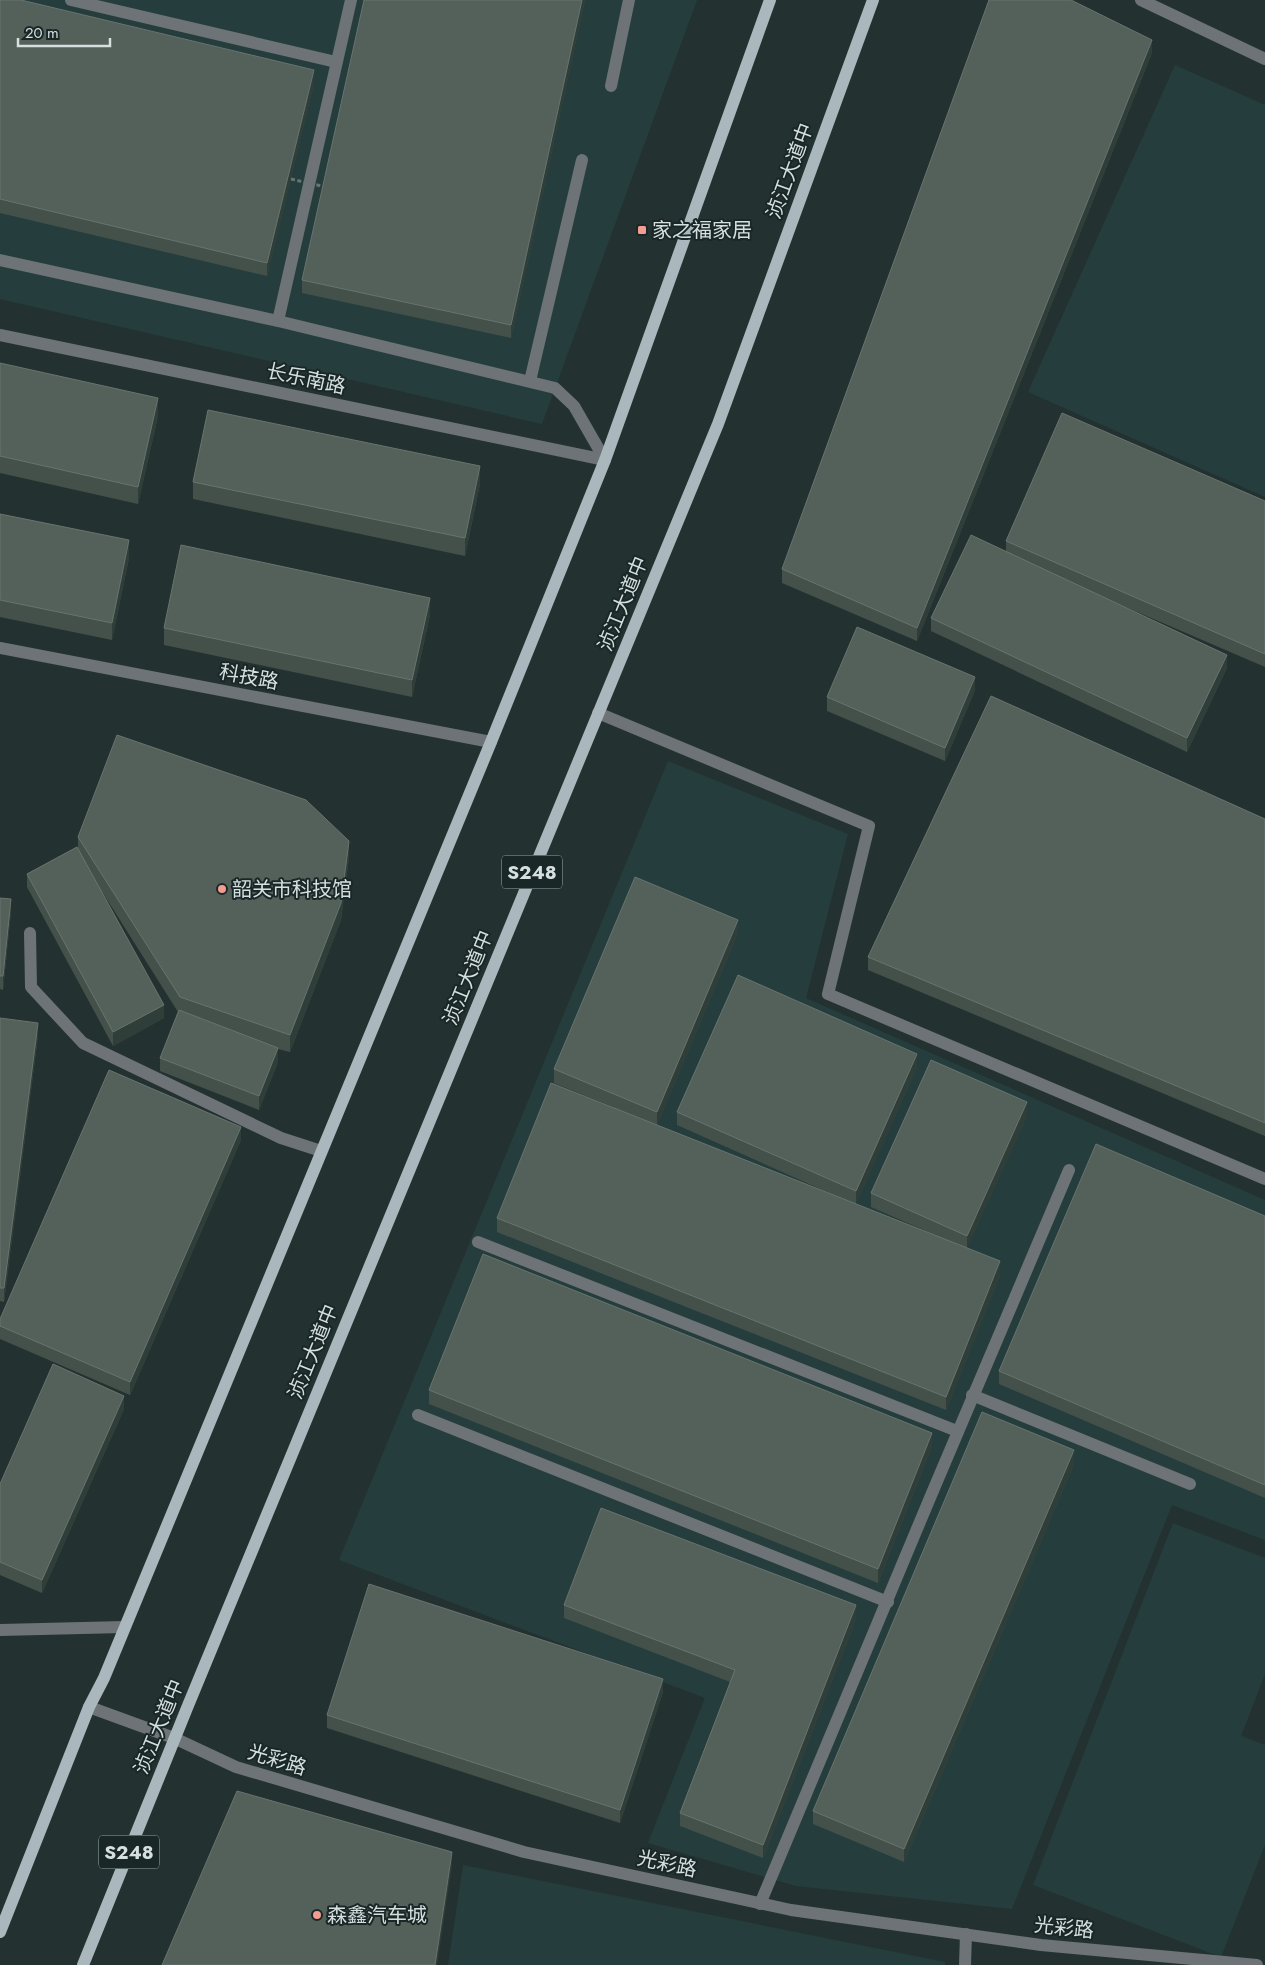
<svg xmlns="http://www.w3.org/2000/svg" width="1265" height="1965" font-family="Jost,'Noto Sans SC',sans-serif">
  <style>
    .built { fill: #253e3d }
    .lines { fill: none; stroke-linecap: round; stroke-linejoin: round }
    .minor { stroke: #6d7376; stroke-width: 12 }
    .major { stroke: #aab7bd; stroke-width: 12 }
    .path-bridge { stroke: #697575; stroke-width: 3; stroke-dasharray: 4 2.5; stroke-linecap: butt }
    .wall { fill: #44514a }
    .shaded-wall { fill: #303e39 }
    .building { fill: #54605a; stroke: #68746f }
    .poi-dot { fill: #f59c92; stroke: #192827; stroke-width: 2 }
    .labels { text-anchor: middle; dominant-baseline: central; stroke-width: 4; stroke-linejoin: round; paint-order: stroke }
    .shield { fill: #192827; stroke: #9da8a8; stroke-width: 1 }
    .shield-label { font-size: 19px; font-weight: bold; fill: #d6dfdf }
    .street-label { font-size: 20px; fill: #d6dfdf; stroke: #192827 }
    .poi-label { font-size: 20px; fill: #d6dfdf; stroke: #192827; text-anchor: start }
  </style>
  <rect width="100%" height="100%" fill="#233231"/>
  <g class="built">
    <path d="M 0,0 L 697,0 L 542,424 L 0,299 Z"/>
    <path d="M 1175,65 L 1265,105 L 1265,497 L 1028,392 Z"/>
    <path d="M 668,761 L 848,834 L 806,998 L 1265,1200 L 1265,1540 L 1172,1505 L 1012,1909 L 796,1886 L 648,1843 L 705,1698 L 339,1560 Z"/>
    <path d="M 1173,1523 L 1265,1558 L 1265,1674 L 1241,1736 L 1265,1745 L 1265,1845 L 1221,1957 L 1033,1885 Z"/>
    <path d="M 463,1865 L 945,1962 L 945,1965 L 448,1965 Z"/>
  </g>
  <g class="lines">
    <g class="minor">
      <path d="M 71,0 L 336,62"/>
      <path d="M 1141,0 L 1265,59"/>
      <path d="M 611,86 L 629,0"/>
      <path d="M 0,260 L 278,321 L 555,388 L 574,406 L 605,460"/>
      <path d="M 278,321 L 351,0"/>
      <path d="M 0,335 L 605,460"/>
      <path d="M 530,381 L 582,160"/>
      <path d="M 0,648 L 491,742"/>
      <path d="M 598,713 L 869,826 L 828,994 L 1265,1179"/>
      <path d="M 30,933 L 31,987 L 83,1043 L 281,1138 L 321,1151"/>
      <path d="M 478,1242 L 957,1431"/>
      <path d="M 972,1395 L 1190,1484"/>
      <path d="M 418,1415 L 888,1602"/>
      <path d="M 0,1630 L 124,1627"/>
      <path d="M 89,1707 L 174,1738 L 236,1767 L 524,1852 L 791,1910 L 1041,1945 L 1257,1965"/>
      <path d="M 760,1904 C 863,1659 964,1414 1069,1170"/>
      <path d="M 965,1965 L 966,1934"/>
    </g>
    <g class="major">
      <path d="M 0,1932 L 89,1707 L 104,1678 L 491,742 L 605,460 L 770,0"/>
      <path d="M 83,1965 L 187,1708 L 718,424 L 873,0"/>
    </g>
    <path class="path-bridge" d="M 291,179 L 326,187"/>
  </g>
  <g class="wall">
    <path d="M 0,0 L 314,83 L 267,276 L 0,213 Z"/>
    <path d="M 585,0 L 511,338 L 302,293 L 302,280 Z"/>
    <path d="M 1152,53 L 917,641 L 782,583 L 782,569 Z"/>
    <path d="M 0,363 L 158,416 L 138,504 L 0,473 Z"/>
    <path d="M 193,482 L 480,484 L 465,556 L 193,499 Z"/>
    <path d="M 1265,501 L 1265,667 L 1093,593 L 1227,668 L 1187,752 L 931,631 L 931,618 L 1006,551 L 1006,541 Z"/>
    <path d="M 0,514 L 129,558 L 112,640 L 0,617 Z"/>
    <path d="M 430,615 L 412,697 L 164,645 L 164,628 Z"/>
    <path d="M 975,690 L 945,761 L 827,711 L 827,697 Z"/>
    <path d="M 1265,819 L 1265,1136 L 868,970 L 868,957 Z"/>
    <path d="M 78,837 L 349,858 L 341,920 L 290,1052 L 278,1049 L 278,1062 L 259,1110 L 160,1071 L 160,1058 L 178,1012 L 101,890 L 164,1018 L 113,1046 L 27,887 L 27,874 L 78,848 Z"/>
    <path d="M 0,898 L 11,912 L 3,990 L 0,989 Z"/>
    <path d="M 738,933 L 657,1125 L 836,1196 L 677,1125 L 677,1112 L 917,1067 L 856,1204 L 942,1238 L 871,1207 L 871,1193 L 1027,1116 L 967,1248 L 1000,1275 L 946,1410 L 497,1232 L 497,1218 L 613,1107 L 554,1083 L 554,1069 Z"/>
    <path d="M 0,1018 L 38,1036 L 4,1302 L 0,1301 Z"/>
    <path d="M 241,1140 L 130,1395 L 0,1339 L 0,1319 Z"/>
    <path d="M 1265,1216 L 1265,1498 L 999,1384 L 999,1371 Z"/>
    <path d="M 429,1390 L 932,1446 L 878,1583 L 429,1404 Z"/>
    <path d="M 124,1409 L 42,1593 L 0,1575 L 0,1484 Z"/>
    <path d="M 1074,1464 L 904,1862 L 813,1824 L 813,1811 Z"/>
    <path d="M 564,1605 L 856,1619 L 763,1858 L 680,1826 L 680,1813 L 730,1682 L 564,1618 Z"/>
    <path d="M 663,1692 L 620,1823 L 327,1728 L 327,1715 Z"/>
  </g>
  <g class="shaded-wall">
    <path d="M 582,0 L 585,0 L 511,338 L 511,325 Z"/>
    <path d="M 1152,40 L 1152,53 L 917,641 L 917,628 Z"/>
    <path d="M 314,70 L 314,83 L 267,276 L 267,263 Z"/>
    <path d="M 158,398 L 158,416 L 138,504 L 138,487 Z"/>
    <path d="M 480,466 L 480,484 L 465,556 L 465,538 Z"/>
    <path d="M 129,540 L 129,558 L 112,640 L 112,623 Z"/>
    <path d="M 430,598 L 430,615 L 412,697 L 412,680 Z"/>
    <path d="M 1227,655 L 1227,668 L 1187,752 L 1187,738 Z"/>
    <path d="M 975,677 L 975,690 L 945,761 L 945,748 Z"/>
    <path d="M 349,841 L 349,858 L 341,920 L 290,1052 L 290,1035 Z"/>
    <path d="M 11,899 L 11,912 L 3,990 L 3,976 Z"/>
    <path d="M 738,920 L 738,933 L 657,1125 L 657,1112 Z"/>
    <path d="M 164,1005 L 164,1018 L 113,1046 L 113,1032 Z"/>
    <path d="M 38,1023 L 38,1036 L 4,1302 L 4,1288 Z"/>
    <path d="M 278,1048 L 278,1062 L 259,1110 L 259,1096 Z"/>
    <path d="M 917,1054 L 917,1067 L 856,1205 L 856,1191 Z"/>
    <path d="M 1027,1102 L 1027,1116 L 967,1249 L 967,1236 Z"/>
    <path d="M 241,1127 L 241,1140 L 130,1395 L 130,1382 Z"/>
    <path d="M 1000,1261 L 1000,1275 L 946,1410 L 946,1397 Z"/>
    <path d="M 124,1396 L 124,1409 L 42,1593 L 42,1580 Z"/>
    <path d="M 932,1433 L 932,1446 L 878,1583 L 878,1569 Z"/>
    <path d="M 1074,1450 L 1074,1464 L 904,1862 L 904,1849 Z"/>
    <path d="M 856,1605 L 856,1619 L 763,1858 L 763,1845 Z"/>
    <path d="M 663,1679 L 663,1692 L 620,1823 L 620,1810 Z"/>
    <path d="M 452,1852 L 452,1865 L 437,1965 L 435,1965 Z"/>
  </g>
  <g class="building">
    <path d="M 0,0 L 21,0 L 314,70 L 267,263 L 0,199 Z"/>
    <path d="M 364,0 L 582,0 L 511,325 L 302,280 Z"/>
    <path d="M 989,0 L 1071,0 L 1152,40 L 917,628 L 782,569 Z"/>
    <path d="M 0,363 L 158,398 L 138,487 L 0,456 Z"/>
    <path d="M 208,410 L 480,466 L 465,538 L 193,482 Z"/>
    <path d="M 1062,413 L 1265,501 L 1265,654 L 1006,541 Z"/>
    <path d="M 0,514 L 129,540 L 112,623 L 0,600 Z"/>
    <path d="M 971,535 L 1227,655 L 1187,738 L 931,618 Z"/>
    <path d="M 181,545 L 430,598 L 412,680 L 164,628 Z"/>
    <path d="M 857,627 L 975,677 L 945,748 L 827,697 Z"/>
    <path d="M 991,696 L 1265,819 L 1265,1123 L 868,957 Z"/>
    <path d="M 117,735 L 306,800 L 349,841 L 341,903 L 290,1035 L 180,997 L 78,837 Z"/>
    <path d="M 77,847 L 164,1005 L 113,1032 L 27,874 Z"/>
    <path d="M 635,877 L 738,920 L 657,1112 L 554,1069 Z"/>
    <path d="M 0,898 L 11,899 L 3,976 L 0,976 Z"/>
    <path d="M 738,975 L 917,1054 L 856,1191 L 677,1112 Z"/>
    <path d="M 179,1010 L 278,1048 L 259,1096 L 160,1058 Z"/>
    <path d="M 0,1018 L 38,1023 L 4,1288 L 0,1288 Z"/>
    <path d="M 931,1060 L 1027,1102 L 967,1236 L 871,1193 Z"/>
    <path d="M 109,1070 L 241,1127 L 130,1382 L 0,1326 L 0,1319 Z"/>
    <path d="M 551,1083 L 1000,1261 L 946,1397 L 497,1218 Z"/>
    <path d="M 1096,1144 L 1265,1216 L 1265,1485 L 999,1371 Z"/>
    <path d="M 483,1254 L 932,1433 L 878,1569 L 429,1390 Z"/>
    <path d="M 53,1364 L 124,1396 L 42,1580 L 0,1562 L 0,1484 Z"/>
    <path d="M 982,1412 L 1074,1450 L 904,1849 L 813,1811 Z"/>
    <path d="M 601,1508 L 856,1605 L 763,1845 L 680,1813 L 735,1670 L 564,1605 Z"/>
    <path d="M 369,1584 L 663,1679 L 620,1810 L 327,1715 Z"/>
    <path d="M 237,1791 L 452,1852 L 435,1965 L 162,1965 Z"/>
  </g>
  <g class="poi-dot">
    <rect x="637" y="225" width="10" height="10" rx="2.5"/>
    <circle cx="222" cy="889" r="5"/>
    <circle cx="317" cy="1915" r="5"/>
  </g>
  <g class="labels">
    <g class="shield">
      <rect x="502" y="855.5" width="60" height="33" rx="4"/>
      <rect x="99" y="1835.5" width="60" height="33" rx="4"/>
    </g>
    <g class="shield-label">
      <text x="532" y="872">S248</text>
      <text x="129" y="1852">S248</text>
    </g>
    <g class="street-label">
      <text transform="translate(790 171) rotate(-70)">浈江大道中</text>
      <text transform="translate(306 379) rotate(12)">长乐南路</text>
      <text transform="translate(623 604) rotate(-68)">浈江大道中</text>
      <text transform="translate(249 677) rotate(11)">科技路</text>
      <text transform="translate(468 978) rotate(-68)">浈江大道中</text>
      <text transform="translate(313 1352) rotate(-68)">浈江大道中</text>
      <text transform="translate(159 1727) rotate(-68)">浈江大道中</text>
      <text transform="translate(277 1760) rotate(17)">光彩路</text>
      <text transform="translate(667 1864) rotate(12)">光彩路</text>
      <text transform="translate(1064 1928) rotate(6)">光彩路</text>
    </g>
    <g class="poi-label">
      <text x="652" y="230">家之福家居</text>
      <text x="232" y="889">韶关市科技馆</text>
      <text x="327" y="1915">森鑫汽车城</text>
    </g>
  </g>
  <path d="M18 38v8h92v-8" fill="none" stroke="#d6dfdf" stroke-width="2.5"/>
  <text x="25" y="38" font-size="15" fill="#d6dfdf" stroke="#192827" stroke-width="4" paint-order="stroke">20 m</text>
</svg>
